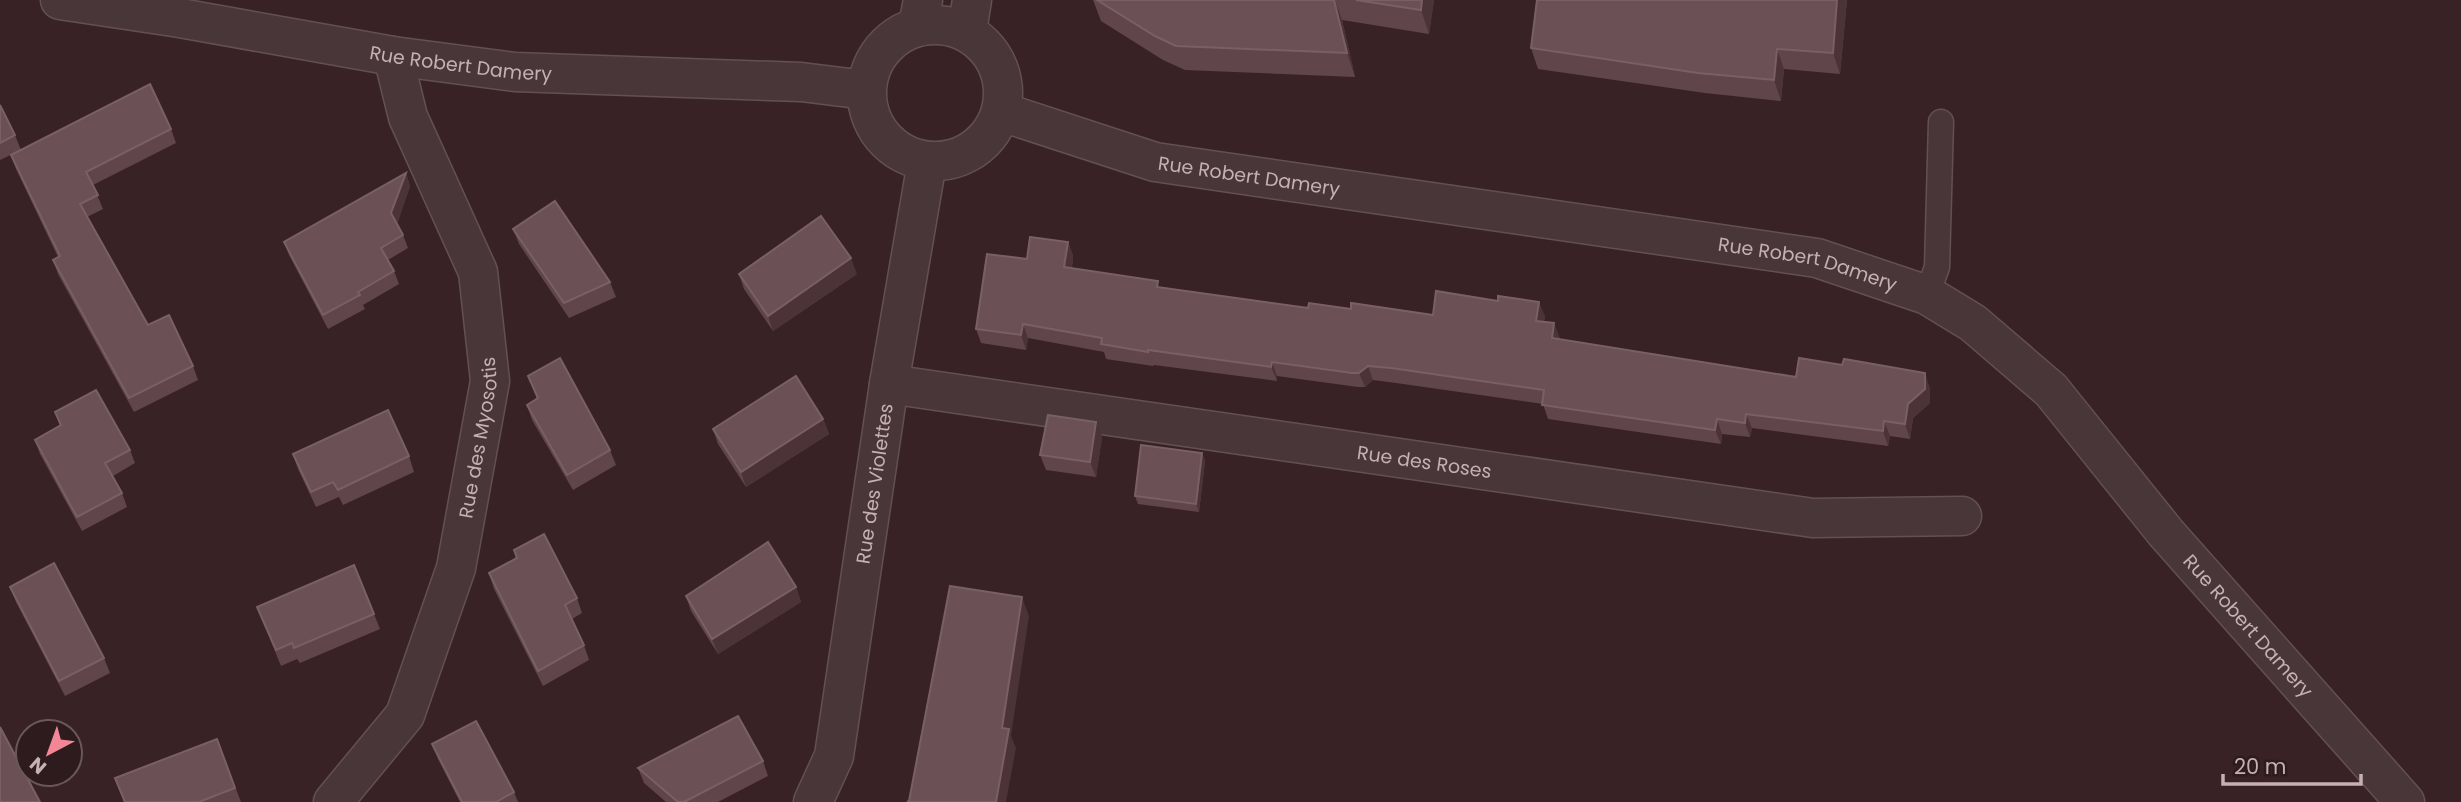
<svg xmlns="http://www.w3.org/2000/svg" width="2461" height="802" font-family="Poppins,sans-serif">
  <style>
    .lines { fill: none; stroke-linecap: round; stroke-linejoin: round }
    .service-casing { stroke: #645053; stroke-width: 27 }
    .minor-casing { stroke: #645053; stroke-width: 41 }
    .tertiary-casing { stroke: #645053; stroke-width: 41 }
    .service { stroke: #493639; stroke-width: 24 }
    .minor { stroke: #493639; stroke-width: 38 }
    .tertiary { stroke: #493639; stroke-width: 38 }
    .wall { fill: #60464b }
    .shaded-wall { fill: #4b3337 }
    .building { fill: #6b5156; stroke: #796065; stroke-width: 2 }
    .labels { text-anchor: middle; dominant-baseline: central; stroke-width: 6; stroke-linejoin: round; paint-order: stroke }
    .street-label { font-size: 19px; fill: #c5b0b3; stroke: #2e1b1e }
  </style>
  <rect width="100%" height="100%" fill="#382226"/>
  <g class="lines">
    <g class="service-casing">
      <path id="service" d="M 1927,295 L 1937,267 L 1941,122"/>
    </g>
    <g class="minor-casing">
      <g id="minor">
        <path d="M 918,26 L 923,0"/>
        <path d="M 967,31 L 972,0"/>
        <path id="s1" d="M 889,384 L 1813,518 L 1962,516"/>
        <path id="s2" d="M 333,802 L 405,715 L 456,568 L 490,381 L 478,272 L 408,117 L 393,56"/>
        <path id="s3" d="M 813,802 L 834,756 L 889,384 L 927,162"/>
      </g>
    </g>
    <g class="tertiary-casing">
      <g id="tertiary">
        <path id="s4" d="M 60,0 L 180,18 L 393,56 L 515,72 L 801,82 L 866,90"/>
        <circle cx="935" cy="93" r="68"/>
        <path id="s5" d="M 1002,112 L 1155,162 L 1817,258 L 1927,295 L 1973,323 L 2051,390 L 2166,533 L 2405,802"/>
      </g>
    </g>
    <use href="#service" class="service"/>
    <use href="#minor" class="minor"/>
    <use href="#tertiary" class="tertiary"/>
  </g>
  <g class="wall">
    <path d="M 1093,0 L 1434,0 L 1429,34 L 1342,20 L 1355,77 L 1185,70 L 1163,60 L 1101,21 Z"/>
    <path d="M 1537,0 L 1847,0 L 1840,74 L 1784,69 L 1781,101 L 1705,93 L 1538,69 L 1531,48 Z"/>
    <path d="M 0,105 L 15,135 L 21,150 L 0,160 Z"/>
    <path d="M 171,129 L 176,143 L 93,185 L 103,209 L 87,217 L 148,325 L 193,366 L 198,380 L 134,412 L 58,274 L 53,260 L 58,257 L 16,169 L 11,155 Z"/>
    <path d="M 406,173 L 410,186 L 397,224 L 403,235 L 408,248 L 388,260 L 394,271 L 399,284 L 363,305 L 365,309 L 328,329 L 289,255 L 284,242 Z"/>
    <path d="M 513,229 L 610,282 L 616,297 L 569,318 L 519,244 Z"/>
    <path d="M 1068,242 L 1073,256 L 1072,268 L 1161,288 L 1308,308 L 1351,309 L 1433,315 L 1545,316 L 1544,322 L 1554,323 L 1559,339 L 1796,377 L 1930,388 L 1930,403 L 1913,418 L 1910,439 L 1890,436 L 1888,446 L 1752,428 L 1750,437 L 1722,434 L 1721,444 L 1548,419 L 1543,404 L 1396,383 L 1373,380 L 1365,387 L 1358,387 L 1277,376 L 1277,381 L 1154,365 L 1153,366 L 1106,359 L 1104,352 L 1028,338 L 1026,350 L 981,343 L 976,329 L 1027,259 Z"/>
    <path d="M 739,274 L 857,274 L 773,331 L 744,289 Z"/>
    <path d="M 528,376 L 610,450 L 616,465 L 573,490 L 532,420 L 527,405 L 537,399 Z"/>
    <path d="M 55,412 L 130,450 L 135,463 L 113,476 L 122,493 L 127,507 L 82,531 L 40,454 L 35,440 L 60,426 Z"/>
    <path d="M 823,419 L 829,434 L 746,487 L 718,444 L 713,429 Z"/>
    <path d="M 1102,437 L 1096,477 L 1046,470 L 1040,455 Z"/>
    <path d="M 1202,453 L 1205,461 L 1199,512 L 1138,504 L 1135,496 Z"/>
    <path d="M 293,454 L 409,456 L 414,472 L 343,505 L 339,497 L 316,507 L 298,469 Z"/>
    <path d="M 489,573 L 577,598 L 582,613 L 572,619 L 584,645 L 589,660 L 543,686 L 494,589 Z"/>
    <path d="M 10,587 L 104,658 L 110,673 L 65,696 L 16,602 Z"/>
    <path d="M 796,587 L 801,602 L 718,654 L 691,611 L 686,596 Z"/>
    <path d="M 257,607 L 374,614 L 380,629 L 300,663 L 297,659 L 281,666 Z"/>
    <path d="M 217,739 L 241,802 L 124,802 L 115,778 Z"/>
    <path d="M 432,744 L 514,792 L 518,802 L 460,802 L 438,759 Z"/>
    <path d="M 763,761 L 768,776 L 718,802 L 666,802 L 644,783 L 638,768 Z"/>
  </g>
  <g class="shaded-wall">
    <path d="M 1335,0 L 1342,20 L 1355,77 L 1347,53 Z"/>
    <path d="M 1422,0 L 1434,0 L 1429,34 L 1421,10 Z"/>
    <path d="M 1837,0 L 1847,0 L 1840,74 L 1833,53 Z"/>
    <path d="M 1777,49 L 1784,69 L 1781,101 L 1774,80 Z"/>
    <path d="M 406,173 L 410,186 L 396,227 L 391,213 Z"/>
    <path d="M 1068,242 L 1073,256 L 1070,281 L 1064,267 Z"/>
    <path d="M 851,258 L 857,274 L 773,331 L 768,316 Z"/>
    <path d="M 1539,302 L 1545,316 L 1542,335 L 1536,321 Z"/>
    <path d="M 1554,323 L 1560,338 L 1557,353 L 1552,338 Z"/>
    <path d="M 1023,324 L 1028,338 L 1026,350 L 1021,335 Z"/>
    <path d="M 1272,362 L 1277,376 L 1277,381 L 1271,367 Z"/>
    <path d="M 1368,366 L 1373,380 L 1365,387 L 1359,373 Z"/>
    <path d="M 1925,373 L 1930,388 L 1930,403 L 1913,418 L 1910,439 L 1905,424 L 1908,404 Z"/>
    <path d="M 1746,414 L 1752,428 L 1750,437 L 1745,423 Z"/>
    <path d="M 823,419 L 829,434 L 746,487 L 741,472 Z"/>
    <path d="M 1717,419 L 1722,434 L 1721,444 L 1715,430 Z"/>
    <path d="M 1884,421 L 1890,436 L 1888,446 L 1883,431 Z"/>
    <path d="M 1096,422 L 1102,437 L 1096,477 L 1090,462 Z"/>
    <path d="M 1202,453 L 1205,461 L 1199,512 L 1196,504 Z"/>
    <path d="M 796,587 L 801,602 L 718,654 L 712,639 Z"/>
    <path d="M 1022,597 L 1029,616 L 1011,736 L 1016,748 L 1006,802 L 996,802 L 1002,728 Z"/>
  </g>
  <g class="building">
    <path d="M 1097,0 L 1334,0 L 1347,53 L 1176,46 L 1155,36 Z"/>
    <path d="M 1356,0 L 1422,0 L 1421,10 Z"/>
    <path d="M 1537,0 L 1837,0 L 1833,53 L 1777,49 L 1774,80 L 1698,73 L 1531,48 Z"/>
    <path d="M 150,84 L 171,129 L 86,172 L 98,195 L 80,204 L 148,325 L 169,315 L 193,366 L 129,398 L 53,260 L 60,256 L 11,155 Z"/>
    <path d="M 0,105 L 15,135 L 0,143 Z"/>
    <path d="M 406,173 L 391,213 L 403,235 L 381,248 L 394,271 L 358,292 L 360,295 L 323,315 L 284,242 Z"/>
    <path d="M 555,201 L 610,282 L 564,303 L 513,229 Z"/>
    <path d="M 821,216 L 851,258 L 768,316 L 739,274 Z"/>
    <path d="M 1030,237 L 1068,242 L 1064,267 L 1158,281 L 1157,287 L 1308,308 L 1309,303 L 1351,309 L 1351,303 L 1433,315 L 1436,291 L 1498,301 L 1498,296 L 1539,302 L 1536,321 L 1554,323 L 1552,338 L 1796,377 L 1799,358 L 1842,365 L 1844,359 L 1925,373 L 1925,389 L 1908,404 L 1905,424 L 1884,421 L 1883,431 L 1746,414 L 1745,423 L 1717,419 L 1715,430 L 1542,405 L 1544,390 L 1391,368 L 1368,366 L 1359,373 L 1352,373 L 1272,362 L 1271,367 L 1148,350 L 1148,352 L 1101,344 L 1102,338 L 1023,324 L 1021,335 L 976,329 L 987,254 L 1027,259 Z"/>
    <path d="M 560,358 L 610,450 L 567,475 L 527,405 L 538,398 L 528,376 Z"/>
    <path d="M 796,376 L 823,419 L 741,472 L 713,429 Z"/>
    <path d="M 96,390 L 130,450 L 105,463 L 122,493 L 77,517 L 35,440 L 61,425 L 55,412 Z"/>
    <path d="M 388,410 L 409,456 L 338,490 L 333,482 L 311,492 L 293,454 Z"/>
    <path d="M 1048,415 L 1096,422 L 1090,462 L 1040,455 Z"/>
    <path d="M 1141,445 L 1202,453 L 1196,504 L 1135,496 Z"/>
    <path d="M 544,534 L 577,598 L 565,605 L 584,645 L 538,671 L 489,573 L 517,558 L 514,550 Z"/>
    <path d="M 768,542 L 796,587 L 712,639 L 686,596 Z"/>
    <path d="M 54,563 L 104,658 L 59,681 L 10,587 Z"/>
    <path d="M 354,565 L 374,614 L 294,648 L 292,643 L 276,650 L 257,607 Z"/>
    <path d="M 950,586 L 1022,597 L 1002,728 L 1009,729 L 996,802 L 907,802 L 909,801 Z"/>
    <path d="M 738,716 L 763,761 L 684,802 L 678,802 L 638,768 Z"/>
    <path d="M 476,721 L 514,792 L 496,802 L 462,802 L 432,744 Z"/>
    <path d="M 0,727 L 40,802 L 0,802 Z"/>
    <path d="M 217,739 L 235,788 L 199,802 L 125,802 L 115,778 Z"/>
  </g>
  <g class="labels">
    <g class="street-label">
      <text stroke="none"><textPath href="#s4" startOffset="406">Rue Robert Damery</textPath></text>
      <text stroke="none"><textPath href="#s5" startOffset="256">Rue Robert Damery</textPath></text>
      <text stroke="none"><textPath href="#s5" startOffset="822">Rue Robert Damery</textPath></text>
      <text stroke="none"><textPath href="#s2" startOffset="401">Rue des Myosotis</textPath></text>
      <text stroke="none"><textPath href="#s1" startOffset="541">Rue des Roses</textPath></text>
      <text stroke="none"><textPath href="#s3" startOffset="326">Rue des Violettes</textPath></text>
      <text stroke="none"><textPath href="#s5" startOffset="1410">Rue Robert Damery</textPath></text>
    </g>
  </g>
  <g transform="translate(49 753) rotate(221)"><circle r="33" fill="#2e1b1e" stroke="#6a575a" stroke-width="2"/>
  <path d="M0-5L12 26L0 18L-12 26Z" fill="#f48795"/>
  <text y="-10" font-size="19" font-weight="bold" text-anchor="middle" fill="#c5b0b3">N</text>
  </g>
  <path d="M2223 774v10h138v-10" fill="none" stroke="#c5b0b3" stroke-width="3.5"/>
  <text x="2234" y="774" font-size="21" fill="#c5b0b3" stroke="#2e1b1e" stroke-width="5" paint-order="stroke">20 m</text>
</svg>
